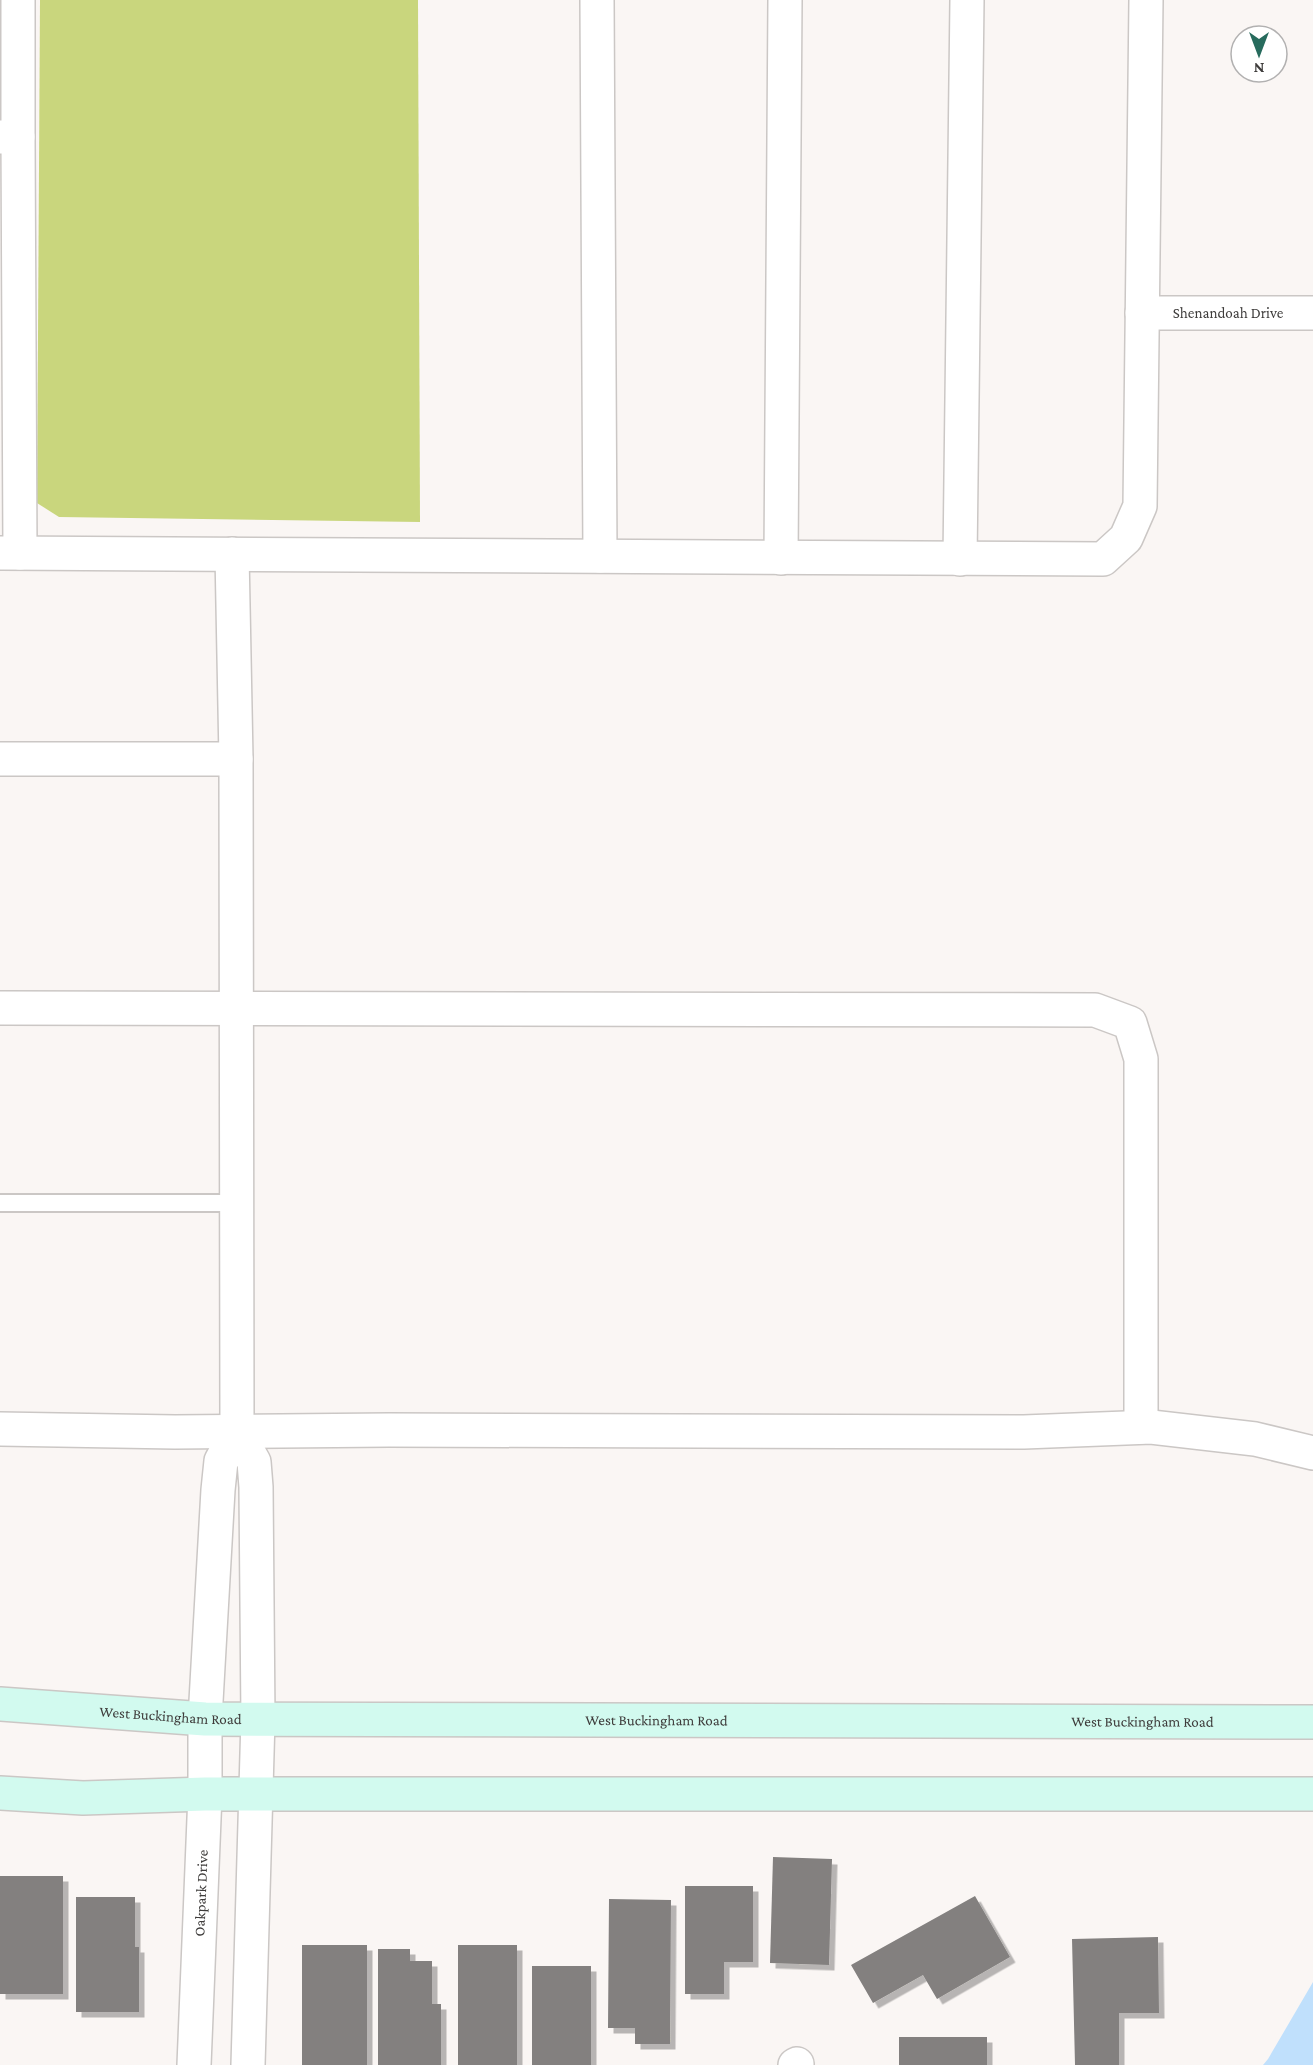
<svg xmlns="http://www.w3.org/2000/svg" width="1313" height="2065" font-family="'Crimson Pro',serif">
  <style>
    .green { fill: #c9d67d }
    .water { fill: #c0e0fc }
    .building { fill: #83807f; filter: url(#shadow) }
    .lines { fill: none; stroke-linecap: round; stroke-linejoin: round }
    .service-casing { stroke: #cbc7c5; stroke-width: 20 }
    .minor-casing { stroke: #cbc7c5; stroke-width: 36 }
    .secondary-casing { stroke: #cbc7c5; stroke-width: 36 }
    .service { stroke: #fff; stroke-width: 16 }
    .minor { stroke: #fff; stroke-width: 33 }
    .secondary { stroke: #d2faef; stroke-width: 33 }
    .labels { text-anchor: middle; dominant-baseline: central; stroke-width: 6; stroke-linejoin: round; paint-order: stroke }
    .street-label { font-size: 15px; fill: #3e3c3b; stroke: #fff }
  </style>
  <defs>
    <filter id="shadow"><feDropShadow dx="5.5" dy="5.5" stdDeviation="0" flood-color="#0004"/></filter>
  </defs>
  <rect width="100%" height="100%" fill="#faf6f4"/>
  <path class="green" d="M 40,0 L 418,0 L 420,522 L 59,517 L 37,503 Z"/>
  <path class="water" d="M 1313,1982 L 1313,2065 L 1263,2065 L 1268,2059 Z"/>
  <g class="building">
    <path d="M 773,1857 L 832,1859 L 829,1965 L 770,1963 Z"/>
    <rect x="0" y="1876" width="63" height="118"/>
    <path d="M 685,1886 L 753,1886 L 753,1962 L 724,1962 L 724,1994 L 685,1994 Z"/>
    <path d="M 975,1896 L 1010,1957 L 937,1999 L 923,1975 L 873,2003 L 851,1965 Z"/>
    <path d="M 76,1897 L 135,1897 L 135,1947 L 139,1947 L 139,2012 L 76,2012 Z"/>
    <path d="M 609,1899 L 671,1900 L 670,2044 L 635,2044 L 635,2028 L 608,2028 Z"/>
    <path d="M 1158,1937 L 1159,2013 L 1119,2013 L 1119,2065 L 1075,2065 L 1072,1939 Z"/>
    <rect x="302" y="1945" width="65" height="120"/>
    <rect x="458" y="1945" width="59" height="120"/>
    <path d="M 378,1949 L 410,1949 L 410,1961 L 432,1961 L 432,2004 L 441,2004 L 441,2065 L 378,2065 Z"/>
    <rect x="532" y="1966" width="59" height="99"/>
    <rect x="899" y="2037" width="88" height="28"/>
  </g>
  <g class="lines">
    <g class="service-casing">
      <path id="service" d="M 0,1203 L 236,1203"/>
    </g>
    <g class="minor-casing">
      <g id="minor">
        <path d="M 597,0 L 600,556"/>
        <path d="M 0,137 L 18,137 L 18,0"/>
        <path d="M 18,137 L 20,553"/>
        <path id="s1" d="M 1142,313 L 1313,313"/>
        <path d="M 0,553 L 1103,559 L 1126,538 L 1140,506 L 1146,0"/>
        <path d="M 232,554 L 236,759 L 237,1432"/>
        <path d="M 781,558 L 785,0"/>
        <path d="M 960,559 L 967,0"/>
        <path d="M 0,759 L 236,759"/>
        <path d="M 0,1008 L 1095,1010 L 1130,1023 L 1141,1059 L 1141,1427"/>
        <path d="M 0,1429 L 175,1432 L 389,1430 L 1024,1432 L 1151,1427 L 1255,1439 L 1313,1453"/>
        <path id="s2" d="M 194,2065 L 205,1794 L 205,1719 L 218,1490 L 221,1461 L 237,1432 L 254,1462 L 256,1487 L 258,1719 L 248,2065"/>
        <path d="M 795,2065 L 797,2064"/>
      </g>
    </g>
    <g class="secondary-casing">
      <g id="secondary">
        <path id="s3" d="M 0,1704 L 205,1719 L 1313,1722"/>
        <path d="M 0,1793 L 83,1798 L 205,1794 L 1313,1794"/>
      </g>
    </g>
    <use href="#service" class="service"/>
    <use href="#minor" class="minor"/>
    <use href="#secondary" class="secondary"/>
  </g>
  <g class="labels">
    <g class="street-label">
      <text stroke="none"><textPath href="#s1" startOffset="86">Shenandoah Drive</textPath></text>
      <text stroke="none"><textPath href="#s3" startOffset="171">West Buckingham Road</textPath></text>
      <text stroke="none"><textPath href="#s3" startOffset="657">West Buckingham Road</textPath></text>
      <text stroke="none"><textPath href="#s3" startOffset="1143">West Buckingham Road</textPath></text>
      <text stroke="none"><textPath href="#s2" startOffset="172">Oakpark Drive</textPath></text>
    </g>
  </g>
  <g transform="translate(1259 54) rotate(180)"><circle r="28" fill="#ffffff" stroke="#b2b1b1" stroke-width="1.5"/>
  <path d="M0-4.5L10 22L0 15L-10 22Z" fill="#276b5d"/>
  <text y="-9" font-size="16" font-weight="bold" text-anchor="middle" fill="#3e3c3b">N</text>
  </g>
</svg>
